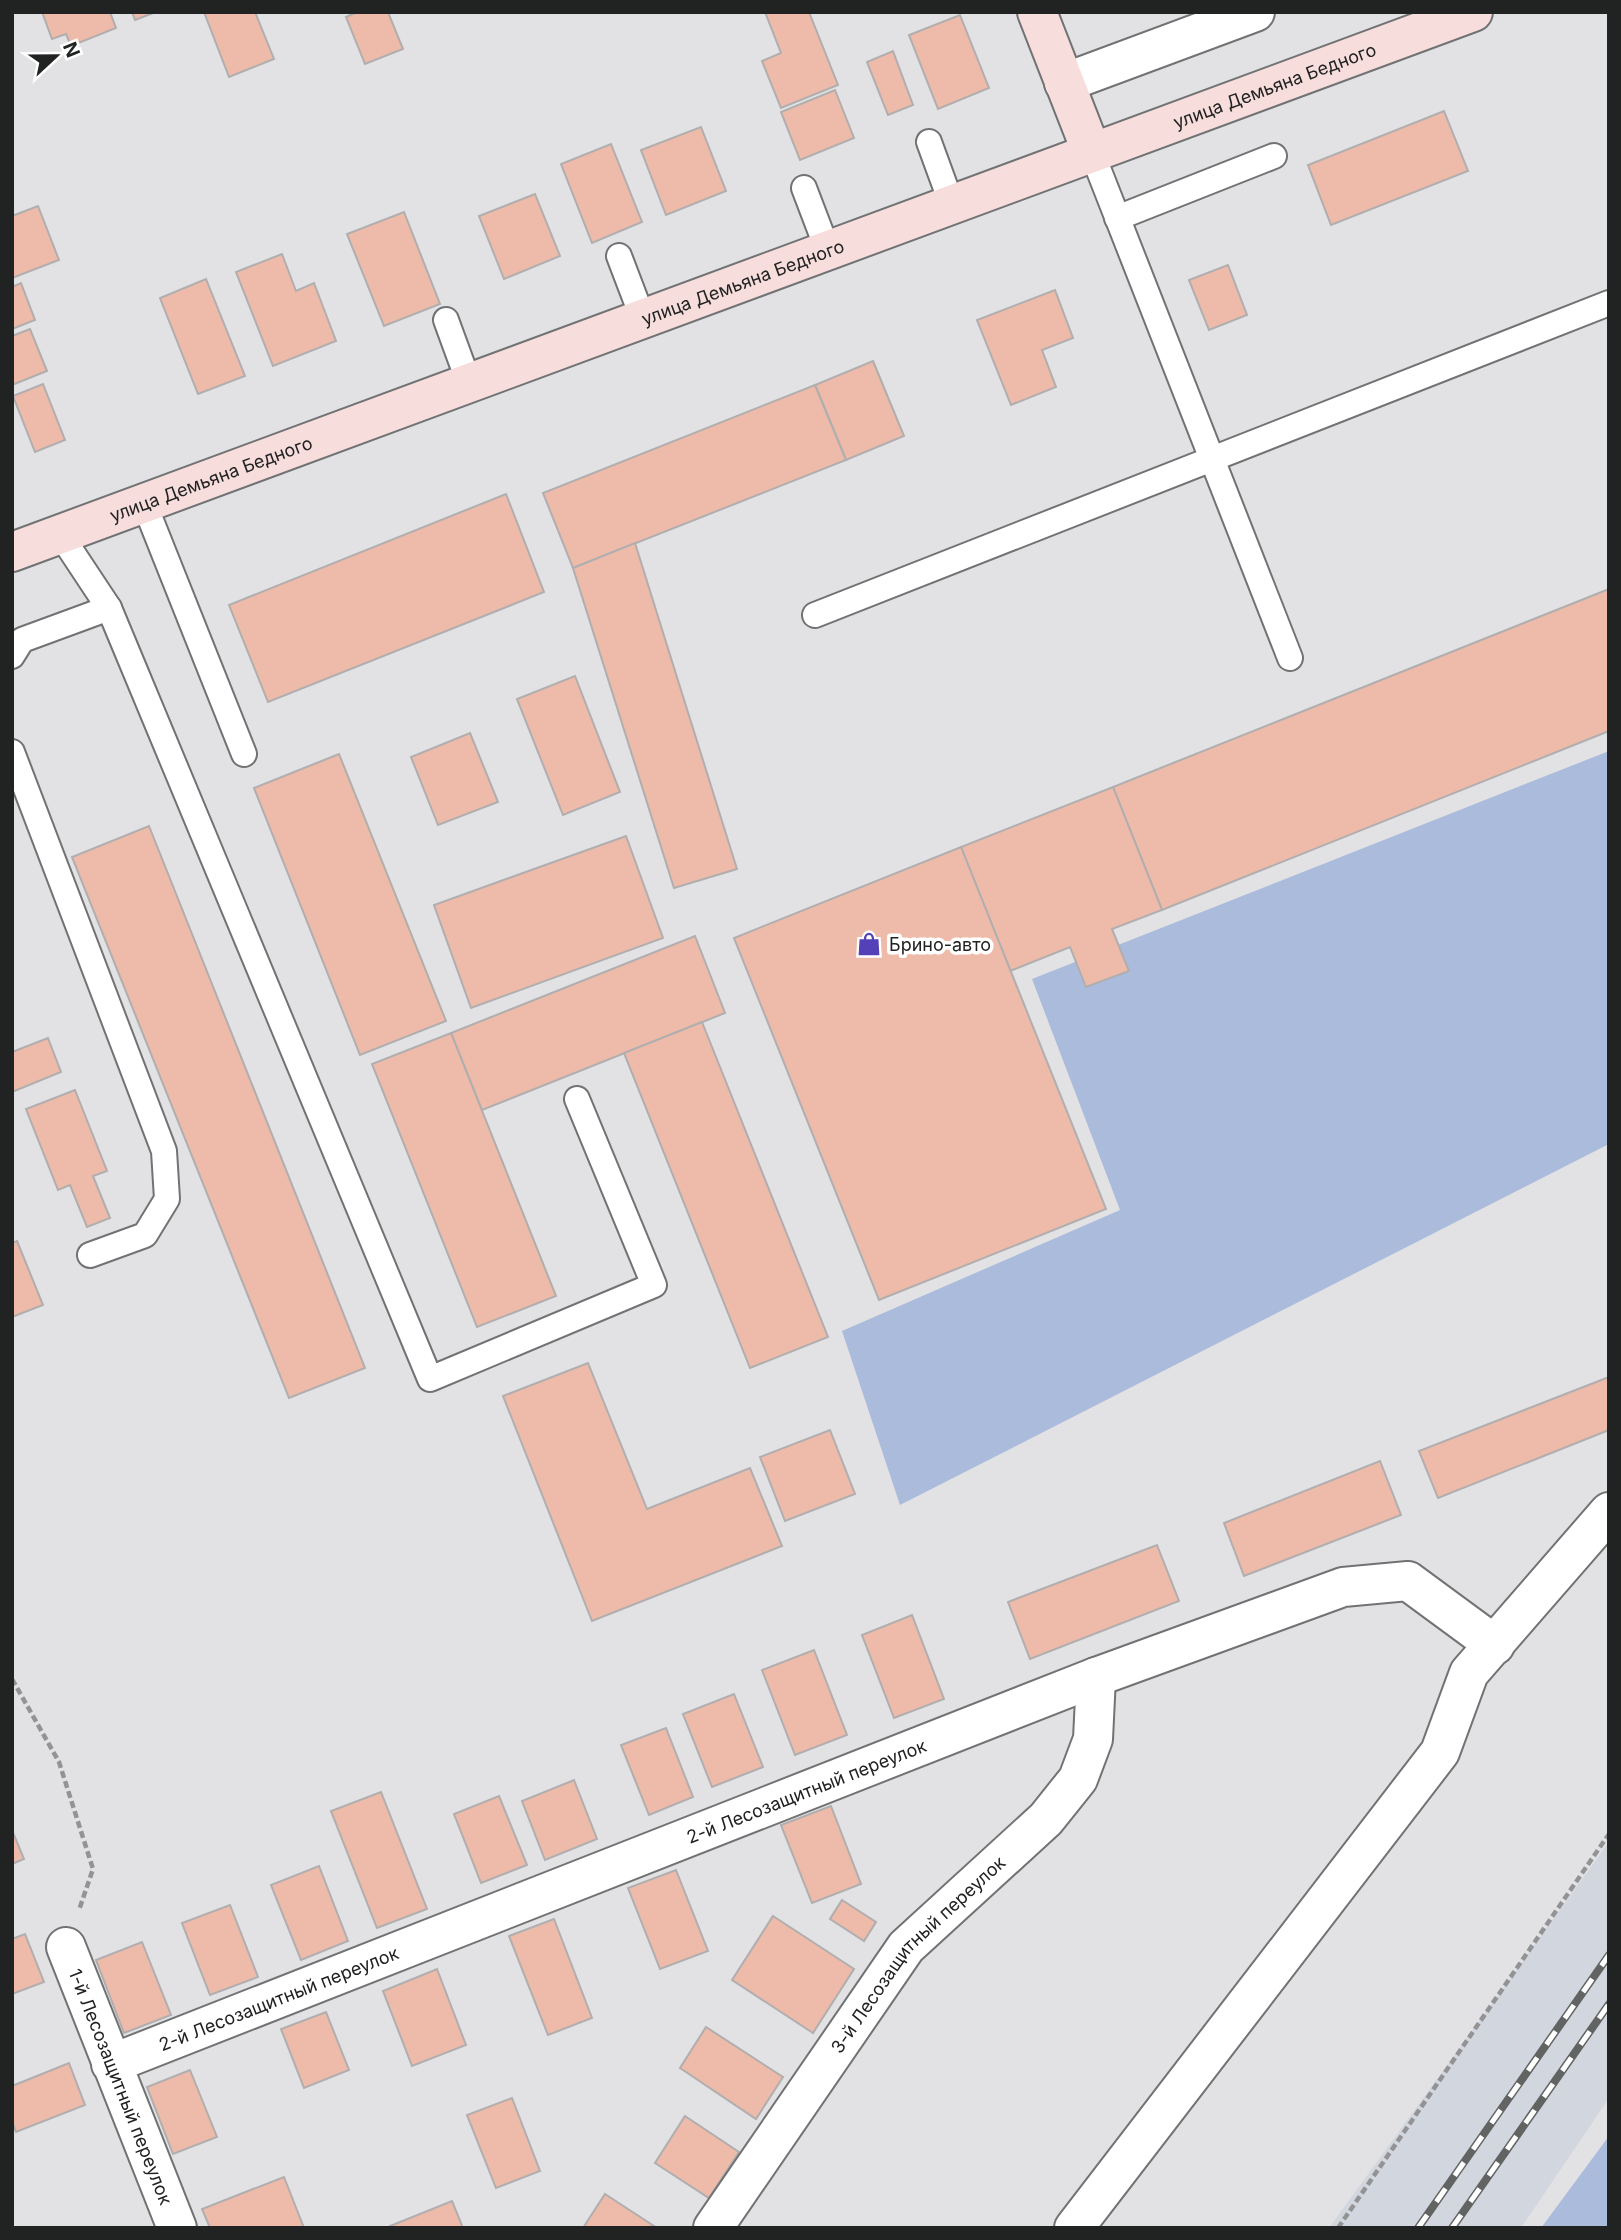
<svg xmlns="http://www.w3.org/2000/svg" width="1621" height="2240" font-family="Inter,sans-serif">
  <style>
    .built { fill: #d2d6de }
    .green { fill: #aabbdc }
    .building { fill: #eebaa9; stroke: #b0aeae; stroke-width: 2 }
    .lines { fill: none; stroke-linecap: round; stroke-linejoin: round }
    .lane-casing { stroke: #717273; stroke-width: 28 }
    .street-casing { stroke: #717273; stroke-width: 42 }
    .secondary-casing { stroke: #717273; stroke-width: 42 }
    .path { stroke: #939395; stroke-width: 4.5; stroke-dasharray: 7 3.5; stroke-linecap: butt }
    .lane { stroke: #fff; stroke-width: 24 }
    .street { stroke: #fff; stroke-width: 38 }
    .secondary { stroke: #f7dedd; stroke-width: 38 }
    .rail-casing { stroke: #626363; stroke-width: 8 }
    .rail { stroke: #fff; stroke-width: 5; stroke-dasharray: 16; stroke-linecap: butt }
    .labels { text-anchor: middle; dominant-baseline: central; stroke-width: 7; stroke-linejoin: round; paint-order: stroke }
    .street-label { font-size: 18px; fill: #212222; stroke: #fff }
    .poi-label { font-size: 18px; fill: #212222; stroke: #fff; text-anchor: start }
  </style>
  <rect width="100%" height="100%" fill="#e2e2e4"/>
  <path class="built" d="M 1609,1842 L 1609,2098 L 1521,2228 L 1329,2228 Z"/>
  <g class="green">
    <path d="M 1609,751 L 1609,1144 L 900,1505 L 842,1331 L 1120,1210 L 1032,979 Z"/>
    <path d="M 1609,2136 L 1609,2228 L 1541,2228 Z"/>
  </g>
  <g class="building">
    <path d="M 42,12 L 110,12 L 116,28 L 71,46 L 66,34 L 52,39 Z"/>
    <path d="M 132,12 L 156,12 L 135,20 Z"/>
    <path d="M 204,12 L 255,12 L 274,59 L 229,77 Z"/>
    <path d="M 357,12 L 388,12 L 403,49 L 365,64 L 346,17 Z"/>
    <path d="M 765,12 L 809,12 L 838,85 L 781,108 L 762,61 L 781,53 Z"/>
    <path d="M 960,15 L 989,88 L 938,109 L 909,35 Z"/>
    <path d="M 893,51 L 913,105 L 888,115 L 867,62 Z"/>
    <path d="M 835,90 L 854,138 L 800,160 L 781,112 Z"/>
    <path d="M 1444,111 L 1468,171 L 1331,225 L 1308,165 Z"/>
    <path d="M 701,127 L 726,191 L 666,215 L 641,150 Z"/>
    <path d="M 611,144 L 642,222 L 592,243 L 561,164 Z"/>
    <path d="M 535,194 L 560,256 L 504,279 L 479,216 Z"/>
    <path d="M 38,206 L 59,260 L 12,278 L 12,216 Z"/>
    <path d="M 404,212 L 440,304 L 384,326 L 347,234 Z"/>
    <path d="M 282,254 L 296,291 L 314,283 L 336,341 L 273,366 L 236,272 Z"/>
    <path d="M 1228,265 L 1247,315 L 1209,330 L 1189,280 Z"/>
    <path d="M 206,279 L 245,376 L 198,394 L 160,298 Z"/>
    <path d="M 21,283 L 35,320 L 12,329 L 12,287 Z"/>
    <path d="M 1055,290 L 1073,338 L 1042,350 L 1056,387 L 1011,405 L 977,320 Z"/>
    <path d="M 30,329 L 47,371 L 12,385 L 12,336 Z"/>
    <path d="M 873,361 L 904,436 L 846,460 L 815,385 Z"/>
    <path d="M 43,384 L 65,440 L 35,452 L 13,396 Z"/>
    <path d="M 815,385 L 846,460 L 573,568 L 543,493 Z"/>
    <path d="M 506,494 L 544,592 L 268,702 L 229,605 Z"/>
    <path d="M 635,543 L 737,869 L 674,888 L 573,568 Z"/>
    <path d="M 1609,589 L 1609,731 L 1162,910 L 1113,787 Z"/>
    <path d="M 575,676 L 620,792 L 563,815 L 517,699 Z"/>
    <path d="M 470,733 L 498,802 L 438,825 L 411,757 Z"/>
    <path d="M 339,754 L 446,1021 L 360,1055 L 254,788 Z"/>
    <path d="M 1113,787 L 1162,910 L 1112,929 L 1129,971 L 1086,987 L 1070,947 L 1010,971 L 961,847 Z"/>
    <path d="M 149,826 L 365,1368 L 289,1398 L 72,857 Z"/>
    <path d="M 626,836 L 663,938 L 471,1008 L 434,905 Z"/>
    <path d="M 961,847 L 1106,1209 L 879,1300 L 734,938 Z"/>
    <path d="M 695,936 L 725,1013 L 482,1110 L 451,1033 Z"/>
    <path d="M 702,1022 L 828,1337 L 750,1368 L 624,1053 Z"/>
    <path d="M 451,1033 L 556,1296 L 477,1327 L 372,1064 Z"/>
    <path d="M 48,1038 L 61,1072 L 12,1092 L 12,1052 Z"/>
    <path d="M 75,1090 L 107,1171 L 93,1176 L 110,1218 L 87,1227 L 70,1185 L 58,1190 L 26,1109 Z"/>
    <path d="M 17,1241 L 43,1305 L 12,1317 L 12,1243 Z"/>
    <path d="M 588,1363 L 647,1509 L 750,1468 L 782,1546 L 592,1621 L 503,1396 Z"/>
    <path d="M 1609,1377 L 1609,1430 L 1438,1498 L 1419,1451 Z"/>
    <path d="M 830,1430 L 855,1494 L 785,1521 L 760,1457 Z"/>
    <path d="M 1380,1461 L 1401,1515 L 1244,1576 L 1224,1523 Z"/>
    <path d="M 1157,1545 L 1179,1601 L 1030,1659 L 1008,1602 Z"/>
    <path d="M 912,1615 L 944,1699 L 894,1718 L 862,1635 Z"/>
    <path d="M 814,1650 L 847,1735 L 795,1755 L 762,1670 Z"/>
    <path d="M 734,1694 L 763,1767 L 712,1787 L 683,1714 Z"/>
    <path d="M 666,1728 L 693,1797 L 649,1815 L 621,1745 Z"/>
    <path d="M 574,1780 L 597,1839 L 545,1860 L 522,1801 Z"/>
    <path d="M 381,1792 L 427,1909 L 377,1928 L 331,1811 Z"/>
    <path d="M 499,1796 L 527,1865 L 481,1883 L 454,1814 Z"/>
    <path d="M 831,1806 L 861,1884 L 812,1903 L 781,1825 Z"/>
    <path d="M 12,1830 L 24,1859 L 12,1864 Z"/>
    <path d="M 319,1866 L 348,1941 L 301,1960 L 271,1885 Z"/>
    <path d="M 676,1870 L 708,1951 L 660,1969 L 628,1888 Z"/>
    <path d="M 842,1900 L 876,1922 L 864,1941 L 830,1919 Z"/>
    <path d="M 230,1905 L 258,1977 L 210,1995 L 182,1923 Z"/>
    <path d="M 773,1916 L 854,1969 L 813,2033 L 732,1980 Z"/>
    <path d="M 554,1919 L 592,2018 L 548,2035 L 509,1936 Z"/>
    <path d="M 25,1934 L 44,1982 L 12,1994 L 12,1939 Z"/>
    <path d="M 142,1942 L 171,2015 L 124,2033 L 96,1960 Z"/>
    <path d="M 437,1969 L 466,2045 L 412,2066 L 383,1991 Z"/>
    <path d="M 326,2012 L 349,2070 L 304,2088 L 281,2029 Z"/>
    <path d="M 706,2027 L 783,2077 L 756,2119 L 680,2068 Z"/>
    <path d="M 69,2063 L 85,2105 L 16,2132 L 12,2121 L 12,2086 Z"/>
    <path d="M 190,2070 L 217,2137 L 173,2154 L 147,2087 Z"/>
    <path d="M 512,2098 L 540,2171 L 496,2188 L 467,2115 Z"/>
    <path d="M 685,2116 L 739,2152 L 709,2198 L 655,2163 Z"/>
    <path d="M 284,2177 L 304,2228 L 210,2228 L 202,2209 Z"/>
    <path d="M 605,2194 L 657,2228 L 583,2228 Z"/>
    <path d="M 452,2201 L 463,2228 L 391,2228 L 390,2226 Z"/>
  </g>
  <g class="lines">
    <g class="lane-casing">
      <g id="lane">
        <path d="M 929,142 L 952,205"/>
        <path d="M 1092,153 L 1290,658"/>
        <path d="M 804,188 L 828,251"/>
        <path d="M 1117,218 L 1274,156"/>
        <path d="M 619,256 L 643,319"/>
        <path d="M 446,320 L 469,383"/>
        <path d="M 144,503 L 244,754"/>
        <path d="M 60,534 L 109,608 L 430,1379 L 654,1285 L 577,1099"/>
        <path d="M 815,615 L 1609,303"/>
        <path d="M 12,656 L 22,640 L 109,608"/>
        <path d="M 12,752 L 164,1151 L 167,1199 L 145,1235 L 90,1255"/>
      </g>
    </g>
    <g class="street-casing">
      <g id="street">
        <path d="M 1064,83 L 1255,12"/>
        <path id="s1" d="M 66,1947 L 177,2228"/>
        <path id="s2" d="M 111,2064 L 1096,1677 L 1343,1587 L 1408,1581 L 1495,1645"/>
        <path id="s3" d="M 713,2228 L 906,1947 L 1046,1819 L 1078,1779 L 1093,1739 L 1096,1677"/>
        <path d="M 1074,2228 L 1440,1752 L 1469,1673 L 1609,1512"/>
      </g>
    </g>
    <g class="secondary-casing">
      <g id="secondary">
        <path d="M 1037,12 L 1092,153"/>
        <path id="s4" d="M 12,552 L 1473,12"/>
      </g>
    </g>
    <g class="path">
      <path d="M 12,1679 L 59,1762 L 93,1869 L 79,1910"/>
      <path d="M 1338,2228 L 1609,1834"/>
    </g>
    <use href="#lane" class="lane"/>
    <use href="#street" class="street"/>
    <use href="#secondary" class="secondary"/>
    <g class="rail-casing">
      <g id="rail">
        <path d="M 1418,2228 L 1609,1955"/>
        <path d="M 1452,2228 L 1609,2004"/>
      </g>
    </g>
    <use href="#rail" class="rail"/>
  </g>
  <defs>
    <g id="shop-bare" transform="scale(1.89)"><path d="M-5-2.5h2.3a2.7 3.5 0 0 1 5.4 0H5L5.5 6h-11ZM-1.5-2.5h3a1.5 2.3 0 0 0-3 0Z" fill="#5440b7" stroke="#fff" stroke-width="2.5" paint-order="stroke"/></g>
  </defs>
  <g fill-rule="evenodd">
    <use href="#shop-bare" x="869" y="944"/>
  </g>
  <g class="labels">
    <g class="street-label">
      <text stroke="none"><textPath href="#s4" startOffset="1346">улица Демьяна Бедного</textPath></text>
      <text stroke="none"><textPath href="#s4" startOffset="779">улица Демьяна Бедного</textPath></text>
      <text stroke="none"><textPath href="#s4" startOffset="212">улица Демьяна Бедного</textPath></text>
      <text stroke="none"><textPath href="#s2" startOffset="747">2-й Лесозащитный переулок</textPath></text>
      <text stroke="none"><textPath href="#s3" startOffset="343">3-й Лесозащитный переулок</textPath></text>
      <text stroke="none"><textPath href="#s2" startOffset="180">2-й Лесозащитный переулок</textPath></text>
      <text stroke="none"><textPath href="#s1" startOffset="150">1-й Лесозащитный переулок</textPath></text>
    </g>
    <g class="poi-label">
      <text x="889" y="944">Брино-авто</text>
    </g>
  </g>
  <rect width="1621" height="2240" fill="none" stroke="#212222" stroke-width="28"/>
  <g transform="translate(56 56) rotate(68)" stroke="#ffffff" stroke-width="5" paint-order="stroke">
  <path d="M0-5L12 26L0 18L-12 26Z" fill="#212222"/>
  <text y="-10" font-size="19" font-weight="bold" text-anchor="middle" fill="#212222">N</text>
  </g>
</svg>
